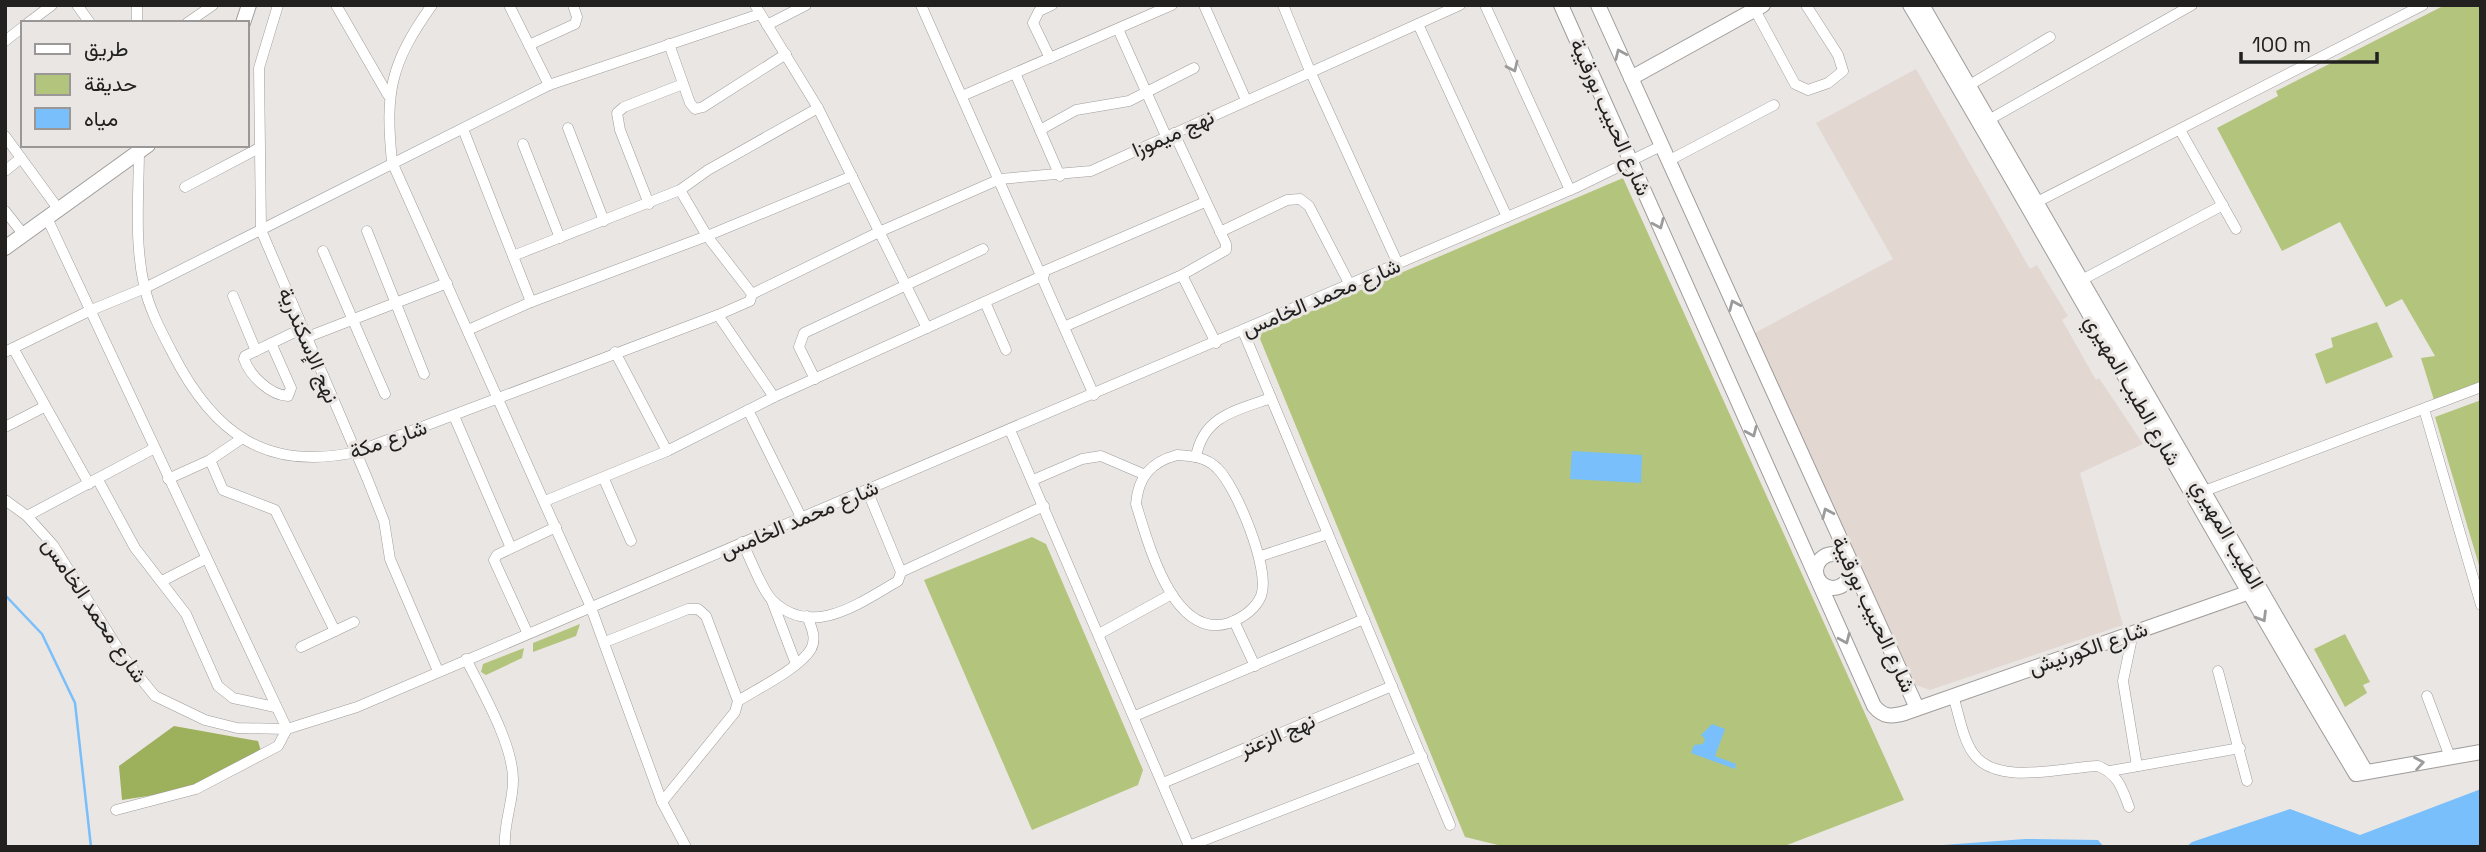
<svg xmlns="http://www.w3.org/2000/svg" width="2486" height="852" font-family="'Space Grotesk',Vazirmatn,sans-serif">
  <style>
    .built { fill: #e2d7d1 }
    .green { fill: #b3c57c }
    .forest { fill: #9db05c }
    .water { fill: #78bffb }
    .lines { fill: none; stroke-linecap: round; stroke-linejoin: round }
    .stream { stroke: #78bffb; stroke-width: 2.5 }
    .street-casing { stroke: #9f9c9a; stroke-width: 11 }
    .secondary-casing { stroke: #9f9c9a; stroke-width: 16 }
    .street { stroke: #fff; stroke-width: 10 }
    .secondary { stroke: #fff; stroke-width: 14 }
    .oneway { stroke: #9c9b9b }
    .labels { text-anchor: middle; dominant-baseline: central; stroke-width: 6; stroke-linejoin: round; paint-order: stroke }
    .street-label { font-size: 21px; fill: #222120; stroke: #eae6e4 }
  </style>
  <rect width="100%" height="100%" fill="#eae6e4"/>
  <path class="built" d="M 1916,69 L 2030,269 L 2037,265 L 2068,316 L 2062,320 L 2096,380 L 2099,378 L 2143,444 L 2080,473 L 2123,625 L 1930,690 L 1913,684 L 1753,334 L 1893,259 L 1816,123 Z"/>
  <g class="green">
    <path d="M 2445,5 L 2481,5 L 2481,382 L 2434,400 L 2421,358 L 2435,356 L 2402,299 L 2386,307 L 2340,222 L 2282,251 L 2217,128 L 2278,96 L 2276,91 Z"/>
    <path d="M 1623,178 L 1904,800 L 1782,847 L 1506,847 L 1465,837 L 1258,334 Z"/>
    <path d="M 2377,322 L 2393,357 L 2326,384 L 2315,354 L 2333,347 L 2331,338 Z"/>
    <path d="M 2481,400 L 2481,572 L 2435,417 Z"/>
    <path d="M 1032,537 L 1046,544 L 1143,770 L 1138,785 L 1032,830 L 924,580 Z"/>
    <path d="M 580,624 L 576,636 L 533,652 L 533,643 Z"/>
    <path d="M 2345,634 L 2370,682 L 2363,685 L 2367,693 L 2345,707 L 2314,649 Z"/>
    <path d="M 524,648 L 522,658 L 486,675 L 481,672 L 483,664 Z"/>
  </g>
  <path class="forest" d="M 174,726 L 258,741 L 263,758 L 244,769 L 234,765 L 180,791 L 122,800 L 119,766 Z"/>
  <g class="water">
    <path d="M 1572,451 L 1642,455 L 1641,483 L 1570,479 Z"/>
    <path d="M 1712,724 L 1725,729 L 1715,756 L 1736,764 L 1735,769 L 1691,753 L 1694,745 L 1703,744 L 1705,739 L 1701,735 Z"/>
    <path d="M 2481,789 L 2481,847 L 2186,847 L 2192,842 L 2290,809 L 2360,835 Z"/>
    <path d="M 2025,839 L 2098,840 L 2104,847 L 1916,847 Z"/>
  </g>
  <g class="lines">
    <path class="stream" d="M 5,595 L 42,634 L 75,703 L 91,847"/>
    <g class="street-casing">
      <g id="street">
        <path d="M 77,5 L 90,23"/>
        <path d="M 137,5 L 137,23"/>
        <path d="M 278,5 L 259,68 L 261,230 L 367,478 L 384,521 L 390,559 L 438,671"/>
        <path d="M 336,5 L 388,95"/>
        <path d="M 432,5 C 390,64 385,92 392,162 L 590,605 L 662,802 L 686,847"/>
        <path d="M 509,5 L 549,85"/>
        <path d="M 755,5 L 818,108 L 927,328"/>
        <path d="M 921,5 L 1094,395"/>
        <path d="M 1204,5 L 1246,100"/>
        <path d="M 1283,5 L 1310,71 L 1398,264"/>
        <path d="M 1485,5 L 1570,190"/>
        <path d="M 1755,10 L 1795,84 L 1808,90 L 1828,83 L 1843,71 L 1838,55 L 1806,5"/>
        <path d="M 28,23 L 52,5"/>
        <path d="M 187,23 L 213,5"/>
        <path d="M 1418,24 L 1507,217"/>
        <path d="M 767,25 L 806,5"/>
        <path d="M 1118,29 L 1166,136"/>
        <path d="M 5,41 L 23,27"/>
        <path d="M 669,44 L 690,103 L 695,109 L 703,107 L 786,54"/>
        <path d="M 529,45 L 575,24 L 577,17 L 573,5"/>
        <path d="M 1050,58 L 1033,23 L 1039,11 L 1052,5"/>
        <path d="M 1015,73 L 1060,176"/>
        <path d="M 1968,86 L 2050,37"/>
        <path d="M 962,96 L 1172,5"/>
        <path d="M 1985,122 L 2192,5"/>
        <path d="M 568,128 L 604,221"/>
        <path d="M 463,129 L 531,302 L 707,236 L 852,176"/>
        <path d="M 1040,130 L 1076,110 L 1129,101 L 1194,68"/>
        <path d="M 2180,130 L 2236,229"/>
        <path d="M 1174,133 L 1226,244 L 1226,250 L 1182,275 L 1216,343"/>
        <path d="M 5,136 L 59,210"/>
        <path d="M 523,144 L 560,238"/>
        <path d="M 139,147 C 139,194 134,240 144,285 C 149,309 162,333 173,354 C 213,432 265,472 356,452 L 718,315"/>
        <path d="M 1670,160 L 1774,105"/>
        <path d="M 5,171 L 21,158"/>
        <path d="M 185,187 L 259,148"/>
        <path d="M 680,190 L 707,236 L 752,294 L 750,301 L 718,315 L 774,397"/>
        <path d="M 649,204 L 620,130 L 617,113 L 624,107 L 683,84"/>
        <path d="M 2031,205 L 2423,5"/>
        <path d="M 5,211 L 24,235"/>
        <path d="M 47,218 L 287,729 L 278,746 L 196,789 L 116,810"/>
        <path d="M 367,231 L 424,374"/>
        <path d="M 1220,232 L 1287,200 L 1300,199 L 1309,206 L 1350,285"/>
        <path d="M 323,251 L 385,394"/>
        <path d="M 513,256 L 680,190 L 708,170 L 818,108"/>
        <path d="M 1042,272 L 1205,202"/>
        <path d="M 2078,282 L 2223,205"/>
        <path d="M 752,294 L 879,232 L 1000,179 L 1091,171 L 1460,5"/>
        <path d="M 233,296 L 256,351"/>
        <path d="M 985,302 L 1006,350"/>
        <path d="M 1066,326 L 1182,275"/>
        <path d="M 468,330 L 531,302"/>
        <path d="M 1243,331 L 1450,825"/>
        <path d="M 305,338 L 447,283"/>
        <path d="M 271,343 L 291,388 L 288,396 C 270,395 250,376 244,359 L 245,356 L 301,329"/>
        <path d="M 13,348 L 89,484"/>
        <path d="M 5,352 L 89,311 L 145,288 L 549,85 L 760,14"/>
        <path d="M 615,352 L 667,451"/>
        <path d="M 815,379 L 799,347 L 804,333 L 983,249"/>
        <path d="M 2424,409 L 2481,605"/>
        <path d="M 748,410 L 801,517"/>
        <path d="M 454,416 L 511,548"/>
        <path d="M 5,427 L 44,407"/>
        <path d="M 1010,430 L 1189,846 L 1422,756"/>
        <path d="M 1177,455 C 1192,456 1206,457 1217,468 C 1236,486 1271,570 1261,596 C 1255,610 1242,618 1229,623 C 1173,641 1148,542 1136,504 C 1138,477 1151,462 1177,455 Z"/>
        <path d="M 1196,457 C 1203,416 1237,410 1271,398"/>
        <path d="M 210,460 L 223,490 L 275,510 L 335,631"/>
        <path d="M 168,479 L 210,460 L 241,439"/>
        <path d="M 604,479 L 631,541"/>
        <path d="M 98,480 L 135,548 L 186,614 L 218,686 L 233,698 L 275,707"/>
        <path d="M 1033,480 L 1082,459 L 1101,456 L 1143,474"/>
        <path d="M 2199,493 L 2481,387"/>
        <path d="M 5,500 L 27,516 L 53,545 L 124,658 L 155,696 L 205,720 L 237,728 L 287,729 L 357,707 L 1575,188 L 1663,145"/>
        <path d="M 545,501 L 667,451 L 774,397 L 1044,275"/>
        <path d="M 27,516 L 153,449"/>
        <path d="M 742,542 C 750,557 762,591 773,601 C 813,639 861,602 898,581 L 901,572 L 867,490"/>
        <path d="M 1261,556 L 1328,534"/>
        <path d="M 901,572 L 1044,506"/>
        <path d="M 162,581 L 205,559"/>
        <path d="M 772,601 L 796,664"/>
        <path d="M 1234,621 L 1255,666"/>
        <path d="M 527,632 L 494,560 L 497,555 L 556,527"/>
        <path d="M 2133,633 L 2123,681 L 2137,766"/>
        <path d="M 1099,634 L 1170,595"/>
        <path d="M 605,642 L 688,609 L 698,609 L 706,616 L 738,701 L 735,712 L 662,802"/>
        <path d="M 301,647 L 354,622"/>
        <path d="M 466,659 C 482,691 514,746 513,781 C 513,803 503,825 505,847"/>
        <path d="M 2218,671 L 2247,781"/>
        <path d="M 1953,696 C 1959,714 1962,737 1973,753 C 1996,787 2064,767 2098,766 C 2118,774 2122,788 2129,807"/>
        <path d="M 2427,696 L 2450,757"/>
        <path d="M 738,701 C 757,689 800,668 811,649 C 817,638 811,626 807,616"/>
        <path d="M 1135,716 L 1364,619"/>
        <path d="M 2110,771 L 2240,748"/>
        <path d="M 1163,783 L 1392,686"/>
      </g>
    </g>
    <g class="secondary-casing">
      <g id="secondary">
        <path d="M 1561,5 L 1874,706 C 1883,717 1891,717 1905,713 L 2247,593 L 2258,586"/>
        <path d="M 1598,5 L 1917,708"/>
        <path d="M 1910,5 C 2062,260 2203,520 2356,774 L 2481,752"/>
        <path d="M 1922,5 L 2366,772"/>
        <path d="M 243,23 L 249,5"/>
        <path d="M 1631,78 L 1763,5"/>
        <path d="M 5,248 L 148,145"/>
        <circle cx="1833" cy="571" r="17"/>
      </g>
    </g>
    <use href="#street" class="street"/>
    <use href="#secondary" class="secondary"/>
  </g>
  <defs><path id="oneway-chevron" d="M-2-3.5L2.5 0L-2 3.5" fill="none" stroke-width="1.6" stroke-linecap="round" stroke-linejoin="round" transform="scale(1.75)"/></defs>
  <g class="oneway">
    <use href="#oneway-chevron" transform="translate(1620 54) rotate(-114)"/>
    <use href="#oneway-chevron" transform="translate(1513 67) rotate(65)"/>
    <use href="#oneway-chevron" transform="translate(1659 224) rotate(66)"/>
    <use href="#oneway-chevron" transform="translate(1734 305) rotate(-114)"/>
    <use href="#oneway-chevron" transform="translate(1752 432) rotate(66)"/>
    <use href="#oneway-chevron" transform="translate(1827 513) rotate(-114)"/>
    <use href="#oneway-chevron" transform="translate(2262 617) rotate(59)"/>
    <use href="#oneway-chevron" transform="translate(1845 639) rotate(66)"/>
    <use href="#oneway-chevron" transform="translate(2419 763) rotate(-10)"/>
  </g>
  <g class="labels">
    <g class="street-label">
      <text transform="translate(1611 117) rotate(66)">شارع الحبيب بورقيبة</text>
      <text transform="translate(1173 133) rotate(-24)">نهج ميموزا</text>
      <text transform="translate(1321 297) rotate(-23)">شارع محمد الخامس</text>
      <text transform="translate(309 345) rotate(67)">نهج الإسكندرية</text>
      <text transform="translate(2133 390) rotate(60)">شارع الطيب المهيري</text>
      <text transform="translate(388 439) rotate(-19)">شارع مكة</text>
      <text transform="translate(799 519) rotate(-23)">شارع محمد الخامس</text>
      <text transform="translate(2228 534) rotate(60)">الطيب المهيري</text>
      <text transform="translate(95 610) rotate(56)">شارع محمد الخامس</text>
      <text transform="translate(1874 614) rotate(65)">شارع الحبيب بورقيبة</text>
      <text transform="translate(2088 648) rotate(-19)">شارع الكورنيش</text>
      <text transform="translate(1277 735) rotate(-23)">نهج الزعتر</text>
    </g>
  </g>
  <rect width="2486" height="852" fill="none" stroke="#222120" stroke-width="14"/>
  <rect x="21" y="21" width="228" height="126" fill="#eae6e4" stroke="#9a9796" stroke-width="2"/>
  <rect x="35" y="44" width="35" height="10" fill="#ffffff" stroke="#9a9796" stroke-width="2"/>
  <text x="84" y="56" font-size="21" fill="#222120">طريق</text>
  <rect x="35" y="74" width="35" height="21" fill="#b3c57c" stroke="#9a9796" stroke-width="2"/>
  <text x="84" y="91" font-size="21" fill="#222120">حديقة</text>
  <rect x="35" y="108" width="35" height="21" fill="#78bffb" stroke="#9a9796" stroke-width="2"/>
  <text x="84" y="126" font-size="21" fill="#222120">مياه</text>
  <path d="M2241 52v10h136v-10" fill="none" stroke="#222120" stroke-width="3.5"/>
  <text x="2252" y="52" font-size="21" fill="#222120" stroke="#eae6e4" stroke-width="5" paint-order="stroke">100 m</text>
</svg>
